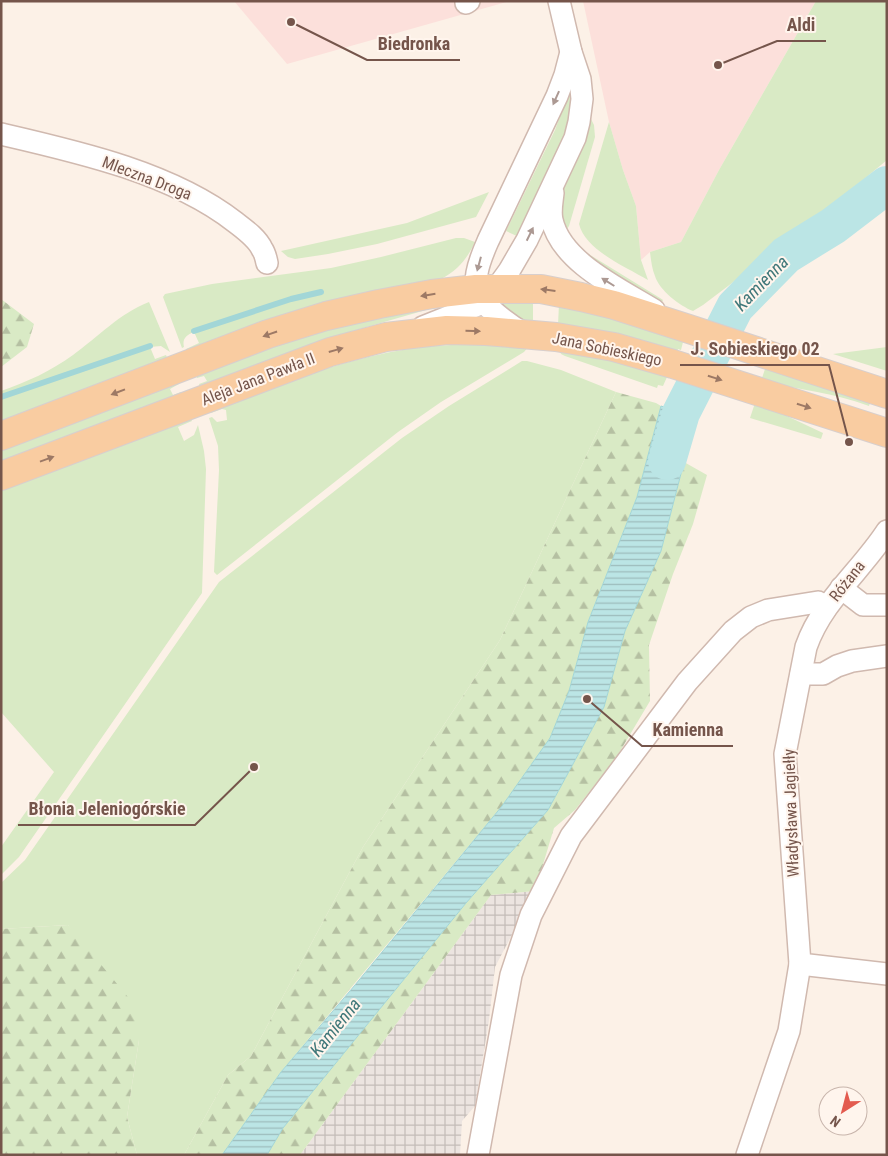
<svg xmlns="http://www.w3.org/2000/svg" width="888" height="1156" font-family="'Roboto Condensed',sans-serif">
  <style>
    .commercial { fill: #fce0db }
    .industrial { fill: url(#industrial-grid) }
    .green { fill: #d9eac5 }
    .forest { fill: url(#forest-firs) }
    .water { fill: url(#water-rules); stroke: #a2d6d7 }
    .lines { fill: none; stroke-linecap: round; stroke-linejoin: round }
    .stream { stroke: #a2d6d7; stroke-width: 6 }
    .river { stroke: #bbe5e5; stroke-width: 38 }
    .minor-casing { stroke: #d0b9af; stroke-width: 24 }
    .major-casing { stroke: #d8cfcd; stroke-width: 30 }
    .minor { stroke: #fff; stroke-width: 21 }
    .major { stroke: #f9cca1; stroke-width: 28 }
    .oneway { fill: #ac9993 }
    .oneway2 { fill: #9d7965 }
    .labels { text-anchor: middle; dominant-baseline: central; stroke-width: 4; stroke-linejoin: round; paint-order: stroke }
    .street-label { font-size: 16px; fill: #75554b; stroke: #fff5ed }
    .water-label { font-size: 18px; font-style: italic; fill: #40787a; stroke: #fff5ed }
    .leader { fill: none; stroke: #75554b; stroke-width: 2 }
    .callout-dot { fill: #75554b; stroke: #fff5ed; stroke-width: 2 }
    .callout-label { font-size: 18px; text-anchor: middle; font-weight: bold; fill: #75554b; stroke: #fff5ed; stroke-width: 4; stroke-linejoin: round; paint-order: stroke }
  </style>
  <defs>
    <pattern id="industrial-grid" width="8" height="8" patternUnits="userSpaceOnUse" patternTransform="scale(1.25)"><rect width="8" height="8" fill="#ece4e0"/><path d="M0 4h8M4 0v8" fill="none" stroke="#c4bcb8"/></pattern>
    <pattern id="forest-firs" width="22" height="20" patternUnits="userSpaceOnUse" patternTransform="scale(1.25)"><rect width="22" height="20" fill="#d9eac5"/><path d="M5 1l3.5 6h-7zM16 11l3.5 6h-7z" fill="#b5c0a2"/></pattern>
    <pattern id="water-rules" width="6" height="5" patternUnits="userSpaceOnUse" patternTransform="scale(1.25)"><rect width="6" height="5" fill="#bbe5e5"/><path d="M0 2.5h6" fill="none" stroke="#9dbcbc"/></pattern>
  </defs>
  <rect width="100%" height="100%" fill="#fcf1e7"/>
  <g class="commercial">
    <path d="M 234,1 L 510,1 L 287,64 Z"/>
    <path d="M 583,1 L 816,1 L 719,170 L 681,242 L 650,252 L 641,260 L 636,206 L 623,170 L 609,122 Z"/>
  </g>
  <path class="industrial" d="M 535,891 L 495,967 L 489,1020 L 475,1106 L 462,1121 L 460,1155 L 300,1155 L 491,895 Z"/>
  <g class="green">
    <path d="M 816,1 L 887,1 L 887,160 L 811,223 L 703,305 L 693,311 C 680,306 659,290 655,276 C 652,269 651,260 650,252 L 681,242 L 719,170 Z"/>
    <path d="M 570,89 L 573,94 L 567,135 L 519,237 L 506,231 L 555,130 Z"/>
    <path d="M 589,115 L 594,125 L 595,137 L 569,226 L 565,232 L 561,219 L 561,193 Z"/>
    <path d="M 609,122 L 623,170 L 636,206 L 641,260 L 648,280 C 626,267 585,250 579,224 Z"/>
    <path d="M 489,192 L 476,217 L 377,244 L 328,254 L 295,259 L 288,257 L 281,251 L 407,223 Z"/>
    <path d="M 456,238 L 464,238 L 475,242 C 467,259 458,270 441,279 L 187,352 L 186,349 L 199,343 L 194,332 C 186,335 182,339 184,347 L 182,348 L 163,297 L 165,294 L 212,284 L 331,268 L 381,257 Z"/>
    <path d="M 582,250 L 660,298 L 663,300 L 662,302 L 610,272 Z"/>
    <path d="M 533,300 L 533,323 C 522,320 505,314 502,302 Z"/>
    <path d="M 149,302 L 170,352 L 161,346 L 150,347 L 155,359 L 166,355 L 168,360 L 1,423 L 1,391 C 27,382 51,371 73,355 C 98,337 120,313 149,302 Z"/>
    <path d="M 559,304 L 680,338 L 679,340 L 683,342 L 681,350 L 678,349 L 677,353 L 558,325 Z"/>
    <path d="M 440,306 L 349,332 L 200,387 L 199,384 L 207,381 L 204,376 L 197,378 L 196,374 L 271,346 L 329,327 Z"/>
    <path d="M 477,344 L 530,345 L 524,352 L 441,402 L 398,432 L 217,575 L 214,572 L 219,470 L 218,446 L 209,418 L 212,417 L 217,422 L 227,420 L 226,410 L 222,409 L 211,413 L 210,409 C 275,386 339,360 408,349 C 431,345 454,345 477,344 Z"/>
    <path d="M 887,347 L 887,371 L 833,354 Z"/>
    <path d="M 559,349 L 579,352 L 663,373 L 662,376 L 667,377 L 663,386 L 658,385 L 657,388 L 565,356 L 561,354 Z"/>
    <path d="M 522,361 L 527,361 L 561,370 L 616,392 L 500,640 L 363,847 L 251,1056 L 228,1075 L 184,1155 L 137,1155 L 127,1117 L 139,1040 L 68,925 L 1,929 L 1,883 L 25,860 L 219,582 L 402,438 L 449,406 Z"/>
    <path d="M 766,366 L 871,400 L 869,406 C 834,393 797,389 761,381 Z"/>
    <path d="M 177,381 L 179,384 L 170,389 L 173,395 L 181,392 L 182,394 L 1,463 L 1,448 Z"/>
    <path d="M 755,403 L 772,409 L 823,433 L 821,439 L 750,418 Z"/>
    <path d="M 190,417 L 192,421 L 178,427 L 184,441 L 194,435 L 198,425 L 204,451 L 206,469 L 202,593 L 19,857 L 1,875 L 1,847 L 54,772 L 1,712 L 1,488 Z"/>
  </g>
  <g class="forest">
    <path d="M 1,299 L 34,324 L 27,347 L 1,367 Z"/>
    <path d="M 616,392 L 656,403 L 661,406 L 637,497 L 588,622 L 569,691 L 550,739 L 502,806 L 281,1072 L 222,1155 L 184,1155 L 228,1075 L 251,1056 L 363,847 L 500,640 Z"/>
    <path d="M 684,462 L 707,475 L 693,524 L 673,574 L 649,645 L 650,701 L 616,758 L 575,810 L 554,828 L 535,891 L 491,895 L 300,1155 L 267,1155 L 283,1128 L 466,903 L 548,810 L 604,707 L 625,631 L 661,551 Z"/>
    <path d="M 68,925 L 138,1009 L 139,1040 L 127,1117 L 137,1155 L 4,1155 L 1,1153 L 1,929 Z"/>
  </g>
  <path class="water" d="M 661,406 L 698,418 L 684,462 L 661,551 L 625,631 L 604,707 L 548,810 L 466,903 L 283,1128 L 267,1155 L 222,1155 L 281,1072 L 355,985 L 502,806 L 550,738 L 569,691 L 588,622 L 637,497 Z"/>
  <g class="lines">
    <g class="stream">
      <path d="M 194,331 L 291,299 L 321,292"/>
      <path d="M 1,397 L 150,346"/>
    </g>
    <path class="river" d="M 667,461 L 681,413 L 735,307 L 786,255 L 833,226 L 887,185"/>
    <g class="minor-casing">
      <g id="minor">
        <path d="M 466,3 L 469,1"/>
        <path d="M 1,134 C 79,152 172,173 235,222 C 244,229 257,238 262,249 C 265,253 266,258 267,263"/>
        <path d="M 553,193 C 552,202 550,212 552,220 C 561,262 620,289 654,310"/>
        <path d="M 423,327 L 483,303 L 496,289 L 509,271 L 527,240 L 575,138 L 579,122 L 582,99 L 580,79 L 571,52 L 559,1"/>
        <path d="M 525,334 C 513,327 503,320 493,311 C 490,309 487,306 484,304 C 468,287 480,259 488,241 L 557,96 L 565,75 L 571,52"/>
        <path d="M 887,531 C 861,571 822,601 806,647 L 785,754 L 800,964 L 887,974"/>
        <path d="M 841,588 L 863,605 L 887,605"/>
        <path d="M 801,674 L 823,674 L 837,666 L 852,661 L 887,656"/>
        <path d="M 478,1155 L 511,975 L 531,915 L 571,836 L 687,682 L 733,631 L 751,617 L 768,610 L 818,602 L 826,608"/>
        <path d="M 747,1155 L 789,1031 L 800,964"/>
      </g>
    </g>
    <g class="major-casing">
      <g id="major">
        <path d="M 1,436 L 268,334 L 326,316 L 379,304 L 432,294 L 476,289 L 541,289 L 581,297 L 614,305 L 689,329 L 887,394"/>
        <path d="M 1,476 L 330,352 L 386,337 L 447,330 L 486,331 L 556,337 L 614,347 L 673,364 L 887,433"/>
      </g>
    </g>
    <use href="#minor" class="minor"/>
    <use href="#major" class="major"/>
  </g>
  <defs><path id="oneway-solid" d="M-6-.8H1V-3.2L6.5 0L1 3.2V.8H-6Z" transform="scale(1.25)"/></defs>
  <g class="oneway">
    <use href="#oneway-solid" transform="translate(556 98) rotate(114)"/>
    <use href="#oneway-solid" transform="translate(530 234) rotate(-64)"/>
    <use href="#oneway-solid" transform="translate(479 264) rotate(105)"/>
    <use href="#oneway-solid" transform="translate(608 282) rotate(-148)"/>
  </g>
  <g class="oneway2">
    <use href="#oneway-solid" transform="translate(548 290) rotate(-173)"/>
    <use href="#oneway-solid" transform="translate(428 295) rotate(171)"/>
    <use href="#oneway-solid" transform="translate(473 331) rotate(1)"/>
    <use href="#oneway-solid" transform="translate(270 334) rotate(161)"/>
    <use href="#oneway-solid" transform="translate(336 350) rotate(-16)"/>
    <use href="#oneway-solid" transform="translate(715 378) rotate(18)"/>
    <use href="#oneway-solid" transform="translate(118 392) rotate(159)"/>
    <use href="#oneway-solid" transform="translate(804 406) rotate(18)"/>
    <use href="#oneway-solid" transform="translate(47 459) rotate(-20)"/>
  </g>
  <g class="labels">
    <g class="street-label">
      <text transform="translate(147 178) rotate(21)">Mleczna Droga</text>
      <text transform="translate(607 349) rotate(12)">Jana Sobieskiego</text>
      <text transform="translate(258 379) rotate(-21)">Aleja Jana Pawła II</text>
      <text transform="translate(847 581) rotate(-52)">Różana</text>
      <text transform="translate(791 813) rotate(-92)">Władysława Jagiełły</text>
    </g>
    <g class="water-label">
      <text transform="translate(761 283) rotate(-46)">Kamienna</text>
      <text transform="translate(335 1027) rotate(-51)">Kamienna</text>
    </g>
  </g>
  <path class="leader" d="M718 65L777 41H826M291 22L367 60H460M849 442L829 365H680M587 699L642 746H733M254 767L195 825H18"/>
  <g class="callout-dot">
    <circle cx="718" cy="65" r="5"/>
    <circle cx="291" cy="22" r="5"/>
    <circle cx="849" cy="442" r="5"/>
    <circle cx="587" cy="699" r="5"/>
    <circle cx="254" cy="767" r="5"/>
  </g>
  <g class="callout-label">
    <text x="801" y="31">Aldi</text>
    <text x="414" y="50">Biedronka</text>
    <text x="755" y="355">J. Sobieskiego 02</text>
    <text x="688" y="736">Kamienna</text>
    <text x="107" y="815">Błonia Jeleniogórskie</text>
  </g>
  <rect width="888" height="1156" fill="none" stroke="#75554b" stroke-width="5"/>
  <g transform="translate(843 1111) rotate(216)"><circle r="24" fill="#fff5ed" stroke="#c8b5ac"/>
  <path d="M0-4L9 19L0 12L-9 19Z" fill="#e35b4f"/>
  <text y="-8" font-size="14" font-weight="bold" text-anchor="middle" fill="#75554b">N</text>
  </g>
</svg>
